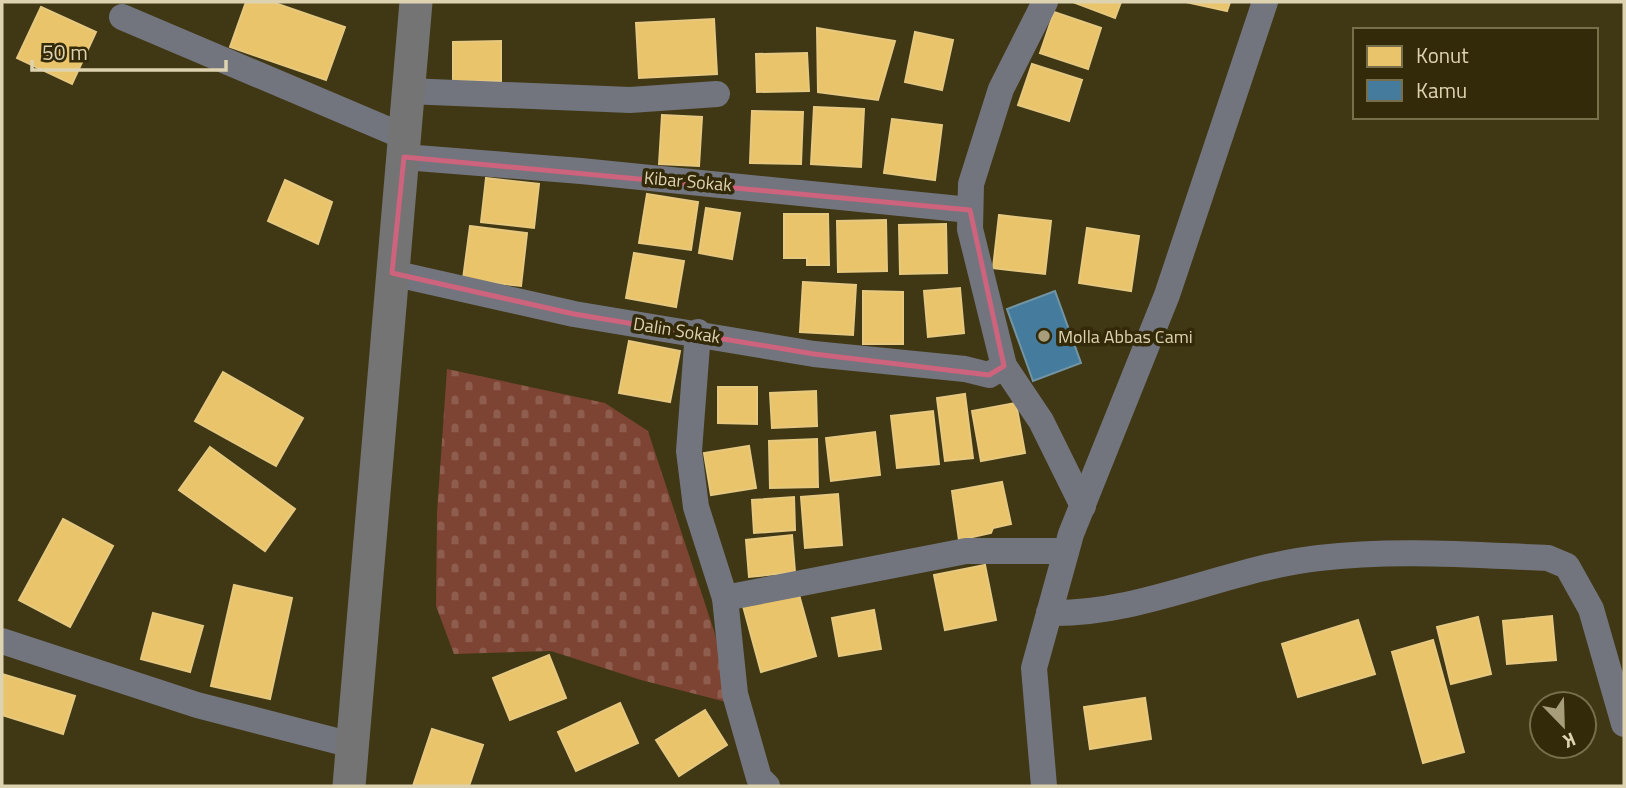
<svg xmlns="http://www.w3.org/2000/svg" width="1626" height="788" font-family="'Titillium Web',sans-serif">
  <style>
    .cemetery { fill: url(#cemetery-stones) }
    .homes { fill: #e9c46a; stroke: #e6c87f; stroke-width: 2 }
    .public { fill: #457b9d; stroke: #7395a3; stroke-width: 2 }
    .lines { fill: none; stroke-linecap: round; stroke-linejoin: round }
    .minor { stroke: #73757e; stroke-width: 26 }
    .major { stroke: #737473; stroke-width: 33 }
    .marked { fill: none; stroke: #cd637d; stroke-width: 5; stroke-linejoin: round }
    .poi-dot { fill: #a79d7a; stroke: #332a0a; stroke-width: 2.5 }
    .labels { text-anchor: middle; dominant-baseline: central; stroke-width: 7; stroke-linejoin: round; paint-order: stroke }
    .street-label { font-size: 18px; fill: #ded3b0; stroke: #332a0a }
    .poi-label { font-size: 18px; fill: #ded3b0; stroke: #332a0a; text-anchor: start }
  </style>
  <defs>
    <pattern id="cemetery-stones" width="16" height="16" patternUnits="userSpaceOnUse" patternTransform="scale(1.75)"><rect width="16" height="16" fill="#7d4333"/><path d="M2 7V4a2 2 0 0 1 4 0v3zM10 15v-3a2 2 0 0 1 4 0v3z" fill="#8f5d4e"/></pattern>
  </defs>
  <rect width="100%" height="100%" fill="#403815"/>
  <path class="cemetery" d="M 447,369 L 605,403 L 648,431 L 715,634 L 730,703 L 641,680 L 551,651 L 454,654 L 436,606 L 437,513 Z"/>
  <g class="homes">
    <path d="M 246,2 L 272,2 L 345,27 L 326,80 L 230,47 Z"/>
    <path d="M 1073,2 L 1121,2 L 1115,18 Z"/>
    <path d="M 1186,2 L 1230,2 L 1227,11 Z"/>
    <path d="M 41,7 L 96,32 L 72,84 L 17,58 Z"/>
    <path d="M 1054,12 L 1101,28 L 1088,69 L 1040,53 Z"/>
    <path d="M 714,19 L 717,74 L 639,78 L 636,23 Z"/>
    <path d="M 817,28 L 895,41 L 878,100 L 818,92 Z"/>
    <path d="M 915,32 L 953,40 L 942,90 L 905,82 Z"/>
    <path d="M 501,41 L 501,81 L 453,81 L 453,42 Z"/>
    <path d="M 807,53 L 809,91 L 757,92 L 756,54 Z"/>
    <path d="M 1032,64 L 1082,80 L 1069,121 L 1018,105 Z"/>
    <path d="M 814,107 L 864,109 L 861,167 L 811,164 Z"/>
    <path d="M 752,111 L 803,112 L 801,164 L 750,163 Z"/>
    <path d="M 662,115 L 702,117 L 699,166 L 659,164 Z"/>
    <path d="M 892,119 L 942,125 L 935,180 L 884,173 Z"/>
    <path d="M 486,178 L 539,184 L 534,228 L 481,222 Z"/>
    <path d="M 285,180 L 332,202 L 318,244 L 268,221 Z"/>
    <path d="M 647,194 L 698,202 L 691,250 L 639,243 Z"/>
    <path d="M 706,208 L 740,213 L 732,259 L 699,253 Z"/>
    <path d="M 784,214 L 828,214 L 829,265 L 807,265 L 807,258 L 784,258 Z"/>
    <path d="M 999,215 L 1051,221 L 1045,274 L 993,268 Z"/>
    <path d="M 886,220 L 887,271 L 838,272 L 837,221 Z"/>
    <path d="M 946,224 L 947,273 L 900,274 L 899,225 Z"/>
    <path d="M 470,226 L 527,233 L 521,286 L 463,279 Z"/>
    <path d="M 1087,228 L 1139,236 L 1131,291 L 1079,283 Z"/>
    <path d="M 634,253 L 684,261 L 676,307 L 626,298 Z"/>
    <path d="M 803,282 L 856,285 L 853,335 L 800,332 Z"/>
    <path d="M 960,288 L 964,333 L 928,337 L 924,291 Z"/>
    <path d="M 863,291 L 903,292 L 903,344 L 863,344 Z"/>
    <path d="M 629,341 L 680,351 L 670,402 L 619,393 Z"/>
    <path d="M 223,372 L 303,418 L 276,466 L 195,421 Z"/>
    <path d="M 718,387 L 757,387 L 757,424 L 718,423 Z"/>
    <path d="M 816,391 L 817,426 L 772,428 L 770,393 Z"/>
    <path d="M 965,394 L 973,458 L 945,461 L 937,398 Z"/>
    <path d="M 1016,403 L 1025,453 L 981,461 L 972,411 Z"/>
    <path d="M 933,411 L 939,464 L 897,468 L 891,416 Z"/>
    <path d="M 875,432 L 880,475 L 831,481 L 826,438 Z"/>
    <path d="M 817,439 L 818,487 L 770,488 L 769,441 Z"/>
    <path d="M 749,446 L 756,488 L 711,495 L 704,453 Z"/>
    <path d="M 210,447 L 295,509 L 265,551 L 179,490 Z"/>
    <path d="M 1002,482 L 1011,524 L 993,528 L 991,533 L 959,540 L 952,491 Z"/>
    <path d="M 838,494 L 842,545 L 805,548 L 801,497 Z"/>
    <path d="M 794,497 L 795,530 L 754,533 L 752,500 Z"/>
    <path d="M 63,519 L 113,546 L 70,627 L 19,600 Z"/>
    <path d="M 792,535 L 795,572 L 749,577 L 746,540 Z"/>
    <path d="M 985,565 L 996,620 L 945,630 L 934,575 Z"/>
    <path d="M 234,585 L 292,598 L 270,699 L 211,686 Z"/>
    <path d="M 798,591 L 816,656 L 761,672 L 743,606 Z"/>
    <path d="M 874,610 L 881,649 L 839,656 L 832,618 Z"/>
    <path d="M 153,613 L 203,626 L 190,672 L 141,659 Z"/>
    <path d="M 1552,616 L 1556,660 L 1507,664 L 1503,621 Z"/>
    <path d="M 1478,617 L 1491,674 L 1451,684 L 1437,627 Z"/>
    <path d="M 1358,620 L 1375,674 L 1298,697 L 1282,644 Z"/>
    <path d="M 1433,640 L 1464,752 L 1423,763 L 1392,652 Z"/>
    <path d="M 549,655 L 566,698 L 510,720 L 493,678 Z"/>
    <path d="M 2,674 L 75,696 L 63,734 L 2,715 Z"/>
    <path d="M 1145,698 L 1151,739 L 1090,749 L 1084,707 Z"/>
    <path d="M 620,703 L 638,743 L 576,771 L 558,732 Z"/>
    <path d="M 705,710 L 727,745 L 679,776 L 656,740 Z"/>
    <path d="M 432,729 L 483,745 L 469,786 L 413,786 Z"/>
  </g>
  <path class="public" d="M 1055,291 L 1081,363 L 1033,381 L 1007,309 Z"/>
  <g class="lines">
    <g class="minor">
      <path d="M 122,17 L 405,137"/>
      <path d="M 407,91 L 630,100 L 717,94"/>
      <path d="M 404,157 L 581,171 L 970,210"/>
      <path d="M 392,273 L 574,314 L 814,354 L 965,369 L 989,375 L 1004,366 L 970,229 L 971,184 L 1001,89 L 1045,2"/>
      <path d="M 698,332 L 689,451 L 696,507 L 725,598 L 735,694 L 759,778 L 767,786"/>
      <path d="M 1004,366 L 1041,421 L 1083,506"/>
      <path d="M 725,598 L 966,551 L 1066,551"/>
      <path d="M 1049,613 C 1142,615 1228,568 1319,558 C 1395,549 1472,555 1548,558 L 1567,566 L 1591,609 L 1624,724"/>
      <path d="M 2,641 L 197,705 L 352,745"/>
      <path d="M 1044,786 L 1034,668 L 1071,534 L 1167,295 L 1265,2"/>
    </g>
    <path class="major" d="M 349,786 L 416,2"/>
  </g>
  <path class="marked" d="M 404,157 L 970,210 L 1004,366 L 989,375 L 814,354 L 574,314 L 392,273 Z"/>
  <circle class="poi-dot" cx="1044" cy="336" r="7"/>
  <g class="labels">
    <g class="street-label">
      <text transform="translate(688 181) rotate(5)">Kibar Sokak</text>
      <text transform="translate(677 330) rotate(9)">Dalin Sokak</text>
    </g>
    <g class="poi-label">
      <text x="1058" y="336">Molla Abbas Cami</text>
    </g>
  </g>
  <rect width="1626" height="788" fill="none" stroke="#ded3b0" stroke-width="7"/>
  <rect x="1353" y="28" width="245" height="91" fill="#332a0a" stroke="#776e4c" stroke-width="2"/>
  <rect x="1367" y="46" width="35" height="21" fill="#e9c46a" stroke="#776e4c" stroke-width="2"/>
  <text x="1416" y="63" font-size="21" fill="#ded3b0">Konut</text>
  <rect x="1367" y="80" width="35" height="21" fill="#457b9d" stroke="#776e4c" stroke-width="2"/>
  <text x="1416" y="98" font-size="21" fill="#ded3b0">Kamu</text>
  <g transform="translate(1563 725) rotate(157)"><circle r="33" fill="#332a0a" stroke="#776e4c" stroke-width="2"/>
  <path d="M0-5L12 26L0 18L-12 26Z" fill="#a79d7a"/>
  <text y="-10" font-size="19" font-weight="bold" text-anchor="middle" fill="#ded3b0">K</text>
  </g>
  <path d="M32 60v10h194v-10" fill="none" stroke="#ded3b0" stroke-width="3.5"/>
  <text x="42" y="60" font-size="21" fill="#ded3b0" stroke="#332a0a" stroke-width="5" paint-order="stroke">50 m</text>
</svg>
